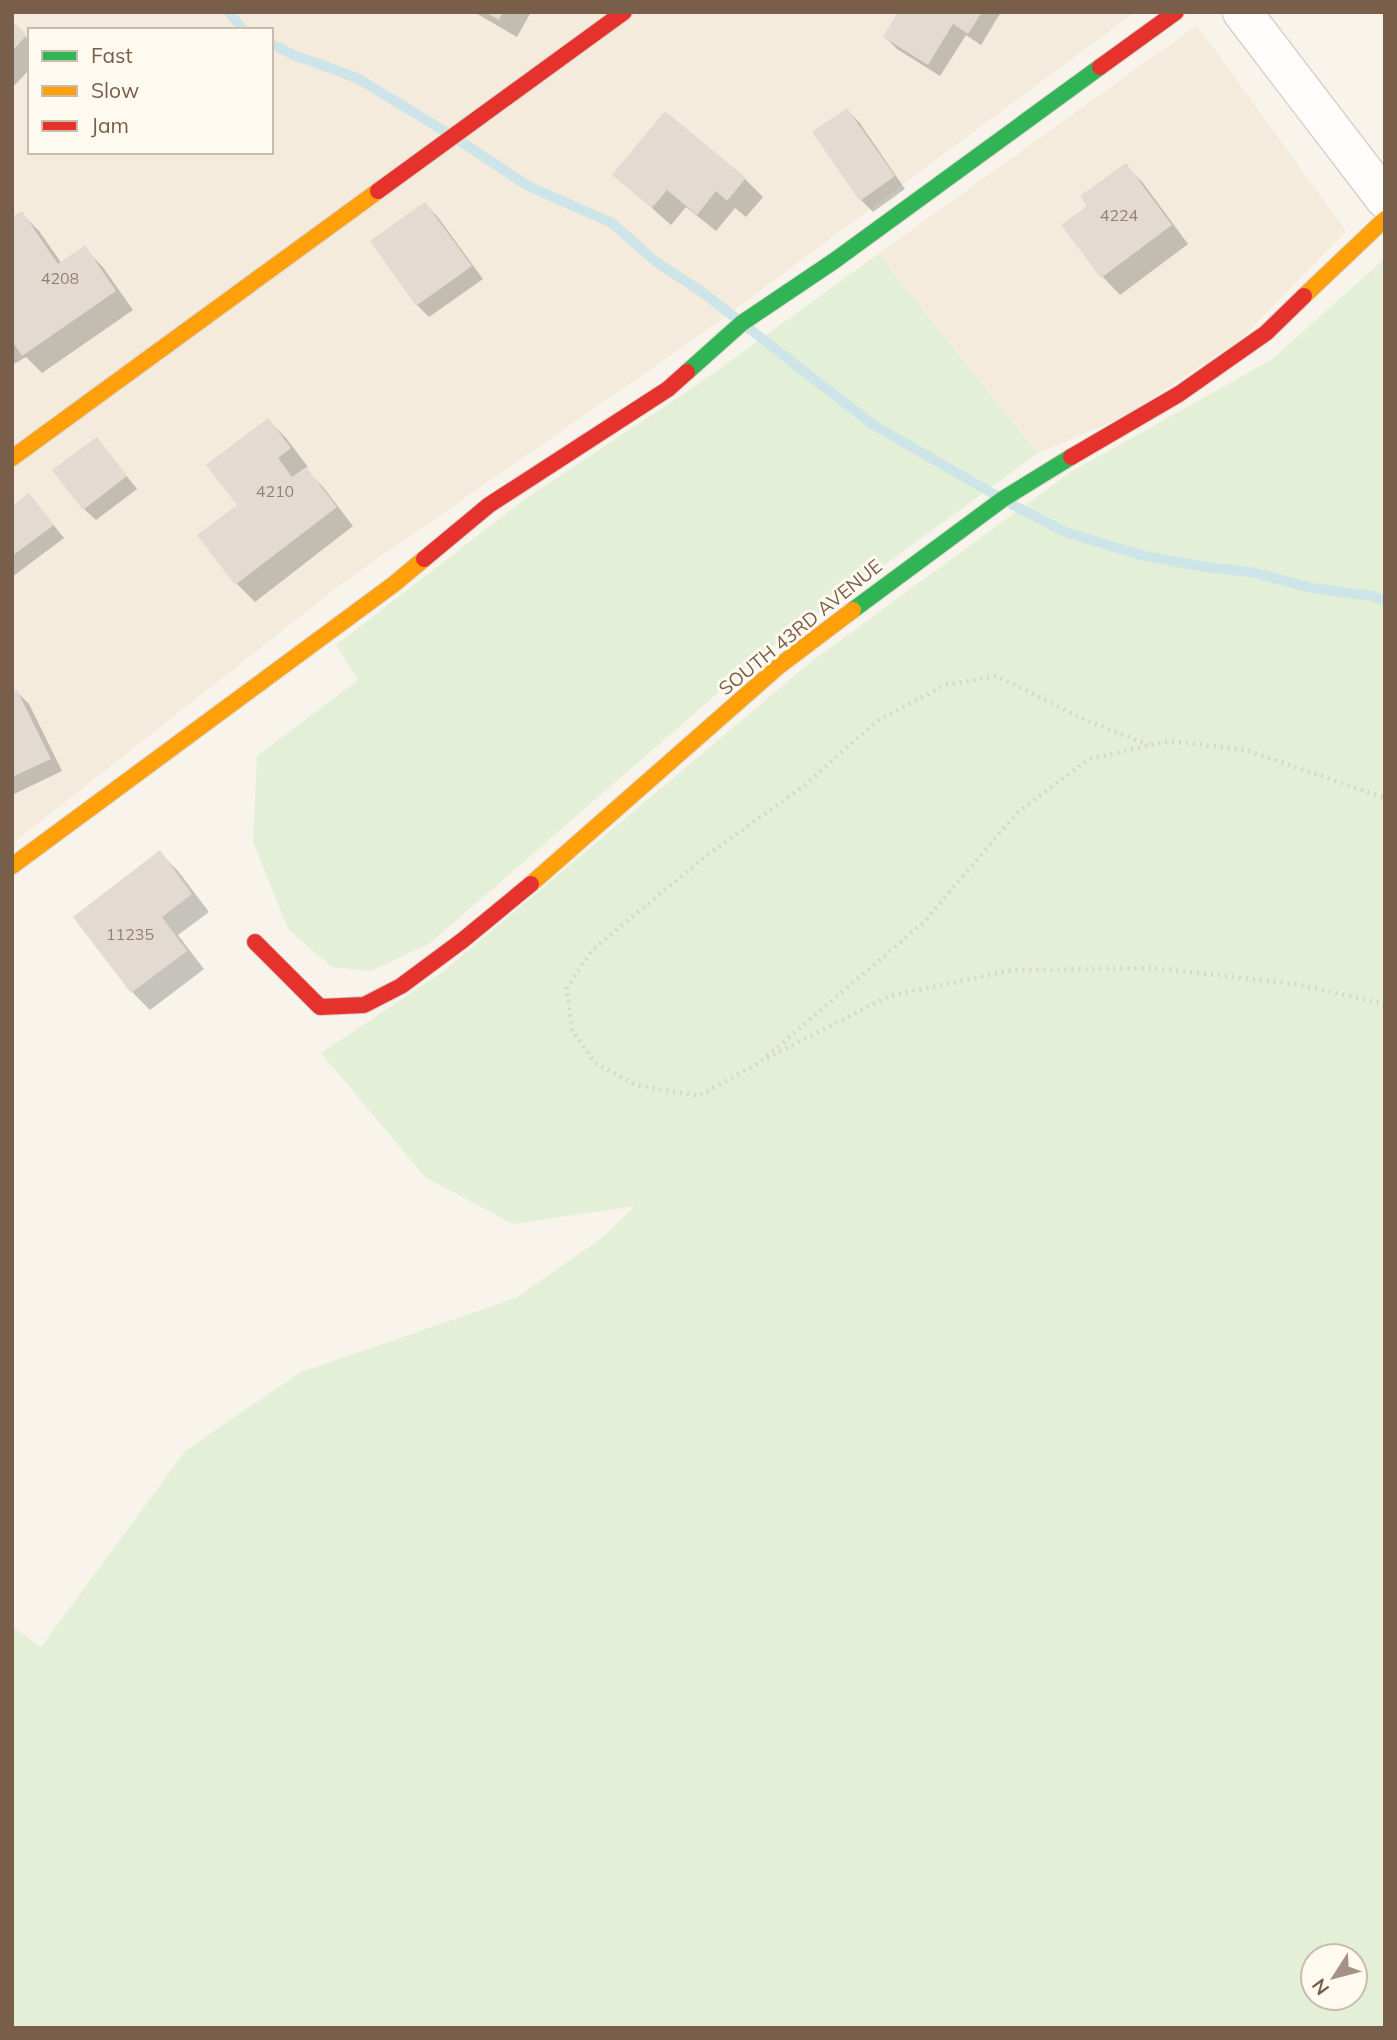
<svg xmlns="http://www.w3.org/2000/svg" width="1397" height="2040" font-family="Mulish,sans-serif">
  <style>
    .residential { fill: #f4ebdc; fill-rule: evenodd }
    .green { fill: #e3f0d7; fill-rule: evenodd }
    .shadow { fill: #0003 }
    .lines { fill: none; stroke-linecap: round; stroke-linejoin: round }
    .stream { stroke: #cde5e9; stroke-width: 10 }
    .building { fill: #e3dad1 }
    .street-casing { stroke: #d7d1ca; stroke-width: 41 }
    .fast-casing { stroke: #d8d1c8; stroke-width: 18 }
    .slow-casing { stroke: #d8d1c8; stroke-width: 18 }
    .jam-casing { stroke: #d8d1c8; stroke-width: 18 }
    .path { stroke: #dbd4ce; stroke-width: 4.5; stroke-dasharray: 2 5; stroke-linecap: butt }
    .street { stroke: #fefdfc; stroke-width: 38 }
    .fast { stroke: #30b455; stroke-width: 16 }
    .slow { stroke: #ff9f0a; stroke-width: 16 }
    .jam { stroke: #e5322d; stroke-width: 16 }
    .labels { text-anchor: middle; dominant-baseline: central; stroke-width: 6; stroke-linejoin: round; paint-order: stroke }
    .number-label { font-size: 16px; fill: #96806f }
    .street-label { font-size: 19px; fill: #795e4a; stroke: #fffaef }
  </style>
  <rect width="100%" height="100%" fill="#f8f4ec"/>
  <g class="residential">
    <path d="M 12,12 L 1135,12 L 707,330 L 344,582 L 12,844 ZM 30,30 L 271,30 L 271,152 L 30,152 Z"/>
    <path d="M 1197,25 L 1346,231 L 1240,340 L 1125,416 L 1038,453 L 878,254 Z"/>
  </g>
  <g class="green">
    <path d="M 878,254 L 1038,453 L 764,653 L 429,944 L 371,971 L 332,967 L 288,929 L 253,842 L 257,756 L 358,680 L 336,645 L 525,499 L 701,382 Z"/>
    <path d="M 1382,261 L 1385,265 L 1385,2028 L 12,2028 L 12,1626 L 41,1647 L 186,1450 L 301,1372 L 516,1298 L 603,1237 L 635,1206 L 513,1224 L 425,1177 L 321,1053 L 444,971 L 812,661 L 1069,473 L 1271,360 ZM 1313,1956 L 1355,1956 L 1355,1998 L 1313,1998 Z"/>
  </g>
  <g class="shadow">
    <path d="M 474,12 L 531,12 L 517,37 Z"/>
    <path d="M 900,12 L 1001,12 L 981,45 L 966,35 L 940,76 L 897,49 L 885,37 Z"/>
    <path d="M 12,24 L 30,41 L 30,69 L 12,88 Z"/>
    <path d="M 847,110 L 859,122 L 905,189 L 873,212 L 861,200 Z"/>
    <path d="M 1125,165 L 1143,183 L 1188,244 L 1120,295 L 1102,276 L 1090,206 Z"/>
    <path d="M 615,175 L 745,179 L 763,197 L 746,217 L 735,208 L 716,231 L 686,207 L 671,225 Z"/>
    <path d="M 425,204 L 437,216 L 483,279 L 429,317 L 417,305 Z"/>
    <path d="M 21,213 L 39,231 L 62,264 L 84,248 L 102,266 L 133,310 L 42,373 L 26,357 L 12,365 L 12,219 Z"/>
    <path d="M 268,420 L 286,438 L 308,467 L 305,469 L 323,487 L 353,526 L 255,602 L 237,584 L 239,505 Z"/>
    <path d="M 97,439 L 137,489 L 96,520 L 84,509 Z"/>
    <path d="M 29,495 L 64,538 L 12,577 L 12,508 Z"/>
    <path d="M 17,692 L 29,704 L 62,771 L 12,795 L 12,694 Z"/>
    <path d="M 160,853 L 178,871 L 209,912 L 178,935 L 204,969 L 150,1010 L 132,992 L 75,917 Z"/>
  </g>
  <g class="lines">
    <g class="stream">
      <path d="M 229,12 L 243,30"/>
      <path d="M 271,44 L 294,55 L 357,78 L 454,137 L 528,186 L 612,223 L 655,261 L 702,292 L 872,424 L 997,496"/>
      <path d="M 1011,504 L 1065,532 L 1145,556 L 1206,567 L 1251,572 L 1312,588 L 1372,596 L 1385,601"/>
    </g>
  </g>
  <g class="building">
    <path d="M 485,12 L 503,12 L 499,20 Z"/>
    <path d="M 898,12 L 982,12 L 968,34 L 953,24 L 928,65 L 883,37 Z"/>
    <path d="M 12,21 L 27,35 L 12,51 Z"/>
    <path d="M 847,108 L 895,176 L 860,201 L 812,132 Z"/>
    <path d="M 665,111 L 746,178 L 727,201 L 716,191 L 697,215 L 667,190 L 652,208 L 612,175 Z"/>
    <path d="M 1126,163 L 1172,225 L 1101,278 L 1061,225 L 1087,206 L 1080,196 Z"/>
    <path d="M 425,202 L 472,266 L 416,306 L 370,241 Z"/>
    <path d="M 22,211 L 58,264 L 85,245 L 116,291 L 22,356 L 12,341 L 12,217 Z"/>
    <path d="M 268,418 L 291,448 L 278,458 L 292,477 L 306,467 L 337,507 L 235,585 L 197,535 L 237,505 L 206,465 Z"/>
    <path d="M 97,437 L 127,476 L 83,510 L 52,470 Z"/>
    <path d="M 29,493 L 54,525 L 12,556 L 12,506 Z"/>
    <path d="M 17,690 L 51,759 L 12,777 L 12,693 Z"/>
    <path d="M 160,850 L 192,894 L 162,917 L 187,951 L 131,993 L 73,917 Z"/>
  </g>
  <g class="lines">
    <g class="street-casing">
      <path id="street" d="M 1242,12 L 1385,199"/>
    </g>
    <g class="fast-casing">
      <g id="fast">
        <path d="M 687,372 L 742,323 L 834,261 L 1100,67"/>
        <path d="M 853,610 L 1003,499 L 1071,457"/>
      </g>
    </g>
    <g class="slow-casing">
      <g id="slow">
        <path d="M 1304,296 L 1385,219"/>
        <path d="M 12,458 L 378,191"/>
        <path d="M 12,866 L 394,584 L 424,559"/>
        <path d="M 531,884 L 779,666 L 853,610"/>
      </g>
    </g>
    <g class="jam-casing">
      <g id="jam">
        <path d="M 1100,67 L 1176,12"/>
        <path d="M 378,191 L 624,12"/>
        <path d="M 1071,457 L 1179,394 L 1266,333 L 1304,296"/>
        <path d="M 424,559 L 489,505 L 668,389 L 687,372"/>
        <path d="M 255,942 L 320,1007 L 364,1005 L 401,986 L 463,940 L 531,884"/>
      </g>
    </g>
    <g class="path">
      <path d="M 1149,745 L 1081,718 L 997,676 L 945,685 L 877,721 L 805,785 L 706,856 L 592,950 L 567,988 L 572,1030 L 595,1063 L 636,1085 L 699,1096 L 760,1062 L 923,923 L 1018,812 L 1089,759 L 1169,741 L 1246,750 L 1385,798"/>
      <path d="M 767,1058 L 889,996 L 1013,970 L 1154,968 L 1295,984 L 1385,1004"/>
    </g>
    <use href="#street" class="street"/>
    <use href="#fast" class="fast"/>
    <use href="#slow" class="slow"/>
    <use href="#jam" class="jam"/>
  </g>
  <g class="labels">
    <g class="number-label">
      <text x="1119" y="215">4224</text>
      <text x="60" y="278">4208</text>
      <text x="275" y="491">4210</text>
      <text x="130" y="934">11235</text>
    </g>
    <g class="street-label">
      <text transform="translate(800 627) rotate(-39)">SOUTH 43RD AVENUE</text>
    </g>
  </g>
  <rect width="1397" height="2040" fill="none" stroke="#795e4a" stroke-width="28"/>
  <rect x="28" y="28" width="245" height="126" fill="#fffaef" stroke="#c9bcad" stroke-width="2"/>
  <rect x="42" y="51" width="35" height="10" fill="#30b455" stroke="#c9bcad" stroke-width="2"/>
  <text x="91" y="63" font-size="21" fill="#795e4a">Fast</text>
  <rect x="42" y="86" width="35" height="10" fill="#ff9f0a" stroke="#c9bcad" stroke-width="2"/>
  <text x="91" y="98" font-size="21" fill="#795e4a">Slow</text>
  <rect x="42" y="121" width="35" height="10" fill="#e5322d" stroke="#c9bcad" stroke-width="2"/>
  <text x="91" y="133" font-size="21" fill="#795e4a">Jam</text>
  <g transform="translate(1334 1977) rotate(234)"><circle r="33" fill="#fffaef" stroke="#c9bcad" stroke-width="2"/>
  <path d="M0-5L12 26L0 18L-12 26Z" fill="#a59283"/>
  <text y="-10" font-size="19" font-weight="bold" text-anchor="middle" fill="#795e4a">N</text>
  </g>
</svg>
